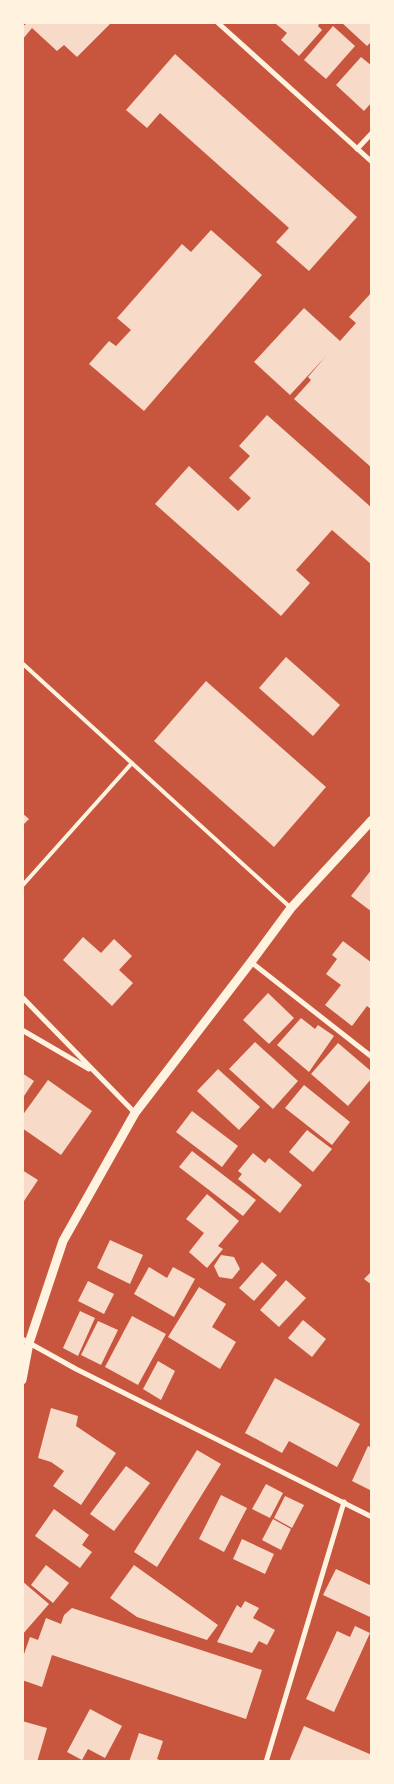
<svg xmlns="http://www.w3.org/2000/svg" width="394" height="1784" font-family="Rubik,sans-serif">
  <style>
    .building { fill: #f7dbc8 }
    .lines { fill: none; stroke-linecap: round; stroke-linejoin: round }
    .service { stroke: #fff3e0; stroke-width: 4 }
    .minor { stroke: #fff3e0; stroke-width: 5 }
    .tertiary { stroke: #fff3e0; stroke-width: 9 }
  </style>
  <rect width="100%" height="100%" fill="#c8553d"/>
  <g class="building">
    <path d="M 25,22 L 112,22 L 77,57 L 64,45 L 57,51 L 32,28 L 22,40 L 22,27 L 26,24 Z"/>
    <path d="M 277,22 L 320,22 L 318,26 L 322,30 L 299,56 L 281,40 L 287,33 L 276,24 Z"/>
    <path d="M 341,22 L 372,22 L 372,41 L 367,46 Z"/>
    <path d="M 333,26 L 355,46 L 326,79 L 304,60 Z"/>
    <path d="M 175,54 L 357,217 L 309,271 L 276,242 L 289,228 L 160,113 L 147,128 L 126,110 Z"/>
    <path d="M 361,57 L 372,66 L 372,102 L 364,111 L 336,85 Z"/>
    <path d="M 211,230 L 262,275 L 144,411 L 89,364 L 109,341 L 116,346 L 131,330 L 117,318 L 182,244 L 191,252 Z"/>
    <path d="M 372,292 L 372,468 L 294,399 L 311,380 L 308,377 L 326,356 L 290,395 L 254,362 L 304,308 L 340,341 L 356,323 L 349,317 Z"/>
    <path d="M 267,415 L 372,508 L 372,565 L 332,530 L 296,570 L 310,583 L 281,616 L 155,504 L 189,466 L 238,511 L 251,498 L 229,478 L 250,456 L 239,446 Z"/>
    <path d="M 286,657 L 340,705 L 313,736 L 259,688 Z"/>
    <path d="M 206,681 L 326,787 L 274,847 L 154,741 Z"/>
    <path d="M 22,813 L 29,819 L 22,826 Z"/>
    <path d="M 372,869 L 372,912 L 351,896 Z"/>
    <path d="M 83,937 L 101,953 L 114,939 L 132,956 L 119,970 L 133,983 L 112,1006 L 63,960 Z"/>
    <path d="M 343,941 L 372,963 L 372,1010 L 367,1006 L 352,1026 L 325,1005 L 341,985 L 326,974 L 337,959 L 332,955 Z"/>
    <path d="M 268,993 L 294,1018 L 269,1044 L 243,1020 Z"/>
    <path d="M 301,1018 L 315,1029 L 318,1025 L 334,1036 L 309,1072 L 277,1045 Z"/>
    <path d="M 255,1042 L 298,1081 L 273,1109 L 229,1069 Z"/>
    <path d="M 338,1043 L 372,1072 L 372,1078 L 348,1106 L 311,1074 Z"/>
    <path d="M 218,1069 L 260,1107 L 239,1130 L 197,1091 Z"/>
    <path d="M 22,1073 L 34,1081 L 22,1099 Z"/>
    <path d="M 48,1080 L 92,1111 L 61,1155 L 22,1128 L 22,1116 Z"/>
    <path d="M 304,1085 L 350,1122 L 332,1145 L 285,1108 Z"/>
    <path d="M 192,1111 L 238,1146 L 222,1167 L 176,1132 Z"/>
    <path d="M 307,1130 L 332,1149 L 313,1172 L 289,1152 Z"/>
    <path d="M 192,1151 L 256,1200 L 243,1216 L 179,1167 Z"/>
    <path d="M 253,1153 L 265,1163 L 269,1158 L 302,1185 L 280,1213 L 238,1179 L 242,1174 L 238,1171 Z"/>
    <path d="M 22,1170 L 38,1180 L 22,1204 Z"/>
    <path d="M 207,1194 L 239,1221 L 218,1246 L 223,1249 L 207,1268 L 189,1252 L 204,1233 L 186,1219 Z"/>
    <path d="M 110,1240 L 143,1255 L 130,1284 L 97,1268 Z"/>
    <path d="M 221,1255 L 234,1257 L 240,1269 L 232,1279 L 219,1277 L 214,1266 Z"/>
    <path d="M 262,1262 L 277,1275 L 254,1301 L 239,1288 Z"/>
    <path d="M 149,1267 L 167,1278 L 173,1267 L 195,1279 L 174,1317 L 134,1294 Z"/>
    <path d="M 372,1271 L 372,1285 L 364,1279 Z"/>
    <path d="M 286,1280 L 306,1298 L 279,1327 L 260,1310 Z"/>
    <path d="M 88,1281 L 114,1294 L 104,1314 L 78,1301 Z"/>
    <path d="M 199,1287 L 226,1304 L 212,1327 L 236,1342 L 220,1369 L 168,1337 Z"/>
    <path d="M 80,1311 L 95,1318 L 78,1356 L 63,1348 Z"/>
    <path d="M 132,1316 L 166,1334 L 138,1385 L 105,1367 Z"/>
    <path d="M 303,1320 L 326,1339 L 312,1357 L 288,1338 Z"/>
    <path d="M 98,1321 L 118,1330 L 101,1365 L 81,1355 Z"/>
    <path d="M 158,1361 L 175,1371 L 161,1400 L 143,1389 Z"/>
    <path d="M 275,1378 L 360,1424 L 337,1467 L 289,1441 L 282,1453 L 245,1433 Z"/>
    <path d="M 51,1408 L 78,1416 L 76,1426 L 116,1453 L 81,1505 L 53,1486 L 64,1471 L 51,1462 L 38,1458 Z"/>
    <path d="M 368,1446 L 372,1448 L 372,1491 L 352,1481 Z"/>
    <path d="M 197,1450 L 221,1464 L 157,1567 L 134,1552 Z"/>
    <path d="M 126,1466 L 150,1483 L 114,1531 L 90,1514 Z"/>
    <path d="M 266,1484 L 283,1493 L 270,1518 L 252,1509 Z"/>
    <path d="M 221,1495 L 247,1508 L 224,1552 L 199,1539 Z"/>
    <path d="M 285,1496 L 304,1505 L 292,1528 L 274,1518 Z"/>
    <path d="M 54,1509 L 89,1535 L 82,1545 L 92,1552 L 80,1568 L 35,1536 Z"/>
    <path d="M 273,1519 L 291,1529 L 281,1550 L 262,1540 Z"/>
    <path d="M 242,1539 L 274,1554 L 265,1574 L 233,1559 Z"/>
    <path d="M 46,1565 L 69,1583 L 53,1603 L 31,1585 Z"/>
    <path d="M 134,1565 L 218,1625 L 207,1640 L 137,1617 L 110,1598 Z"/>
    <path d="M 336,1569 L 372,1586 L 372,1614 L 370,1617 L 323,1595 Z"/>
    <path d="M 22,1581 L 49,1604 L 22,1635 Z"/>
    <path d="M 245,1601 L 259,1608 L 253,1618 L 275,1630 L 267,1645 L 259,1641 L 252,1653 L 217,1642 L 237,1605 L 241,1608 Z"/>
    <path d="M 72,1608 L 262,1670 L 246,1719 L 52,1655 L 42,1687 L 22,1680 L 22,1660 L 30,1637 L 38,1640 L 46,1618 L 61,1624 L 64,1615 Z"/>
    <path d="M 355,1626 L 370,1633 L 334,1712 L 306,1699 L 337,1631 L 350,1637 Z"/>
    <path d="M 90,1709 L 122,1726 L 105,1758 L 88,1749 L 82,1760 L 67,1752 Z"/>
    <path d="M 22,1721 L 47,1728 L 37,1762 L 22,1762 Z"/>
    <path d="M 304,1726 L 372,1755 L 372,1762 L 289,1762 Z"/>
    <path d="M 139,1733 L 163,1741 L 157,1759 L 164,1762 L 129,1762 Z"/>
  </g>
  <g class="lines">
    <g class="service">
      <path d="M 22,663 L 291,908"/>
      <path d="M 22,886 L 132,763"/>
    </g>
    <g class="minor">
      <path d="M 217,22 L 372,162"/>
      <path d="M 357,149 L 372,133"/>
      <path d="M 251,962 L 372,1057"/>
      <path d="M 22,997 L 135,1113"/>
      <path d="M 22,1030 L 89,1069"/>
      <path d="M 22,1339 L 76,1369 L 372,1517"/>
      <path d="M 266,1762 L 344,1502"/>
    </g>
    <path class="tertiary" d="M 22,1380 L 29,1343 L 63,1241 L 135,1113 L 251,962 L 291,908 L 372,820"/>
  </g>
  <rect width="394" height="1784" fill="none" stroke="#fff3e0" stroke-width="48"/>
</svg>
